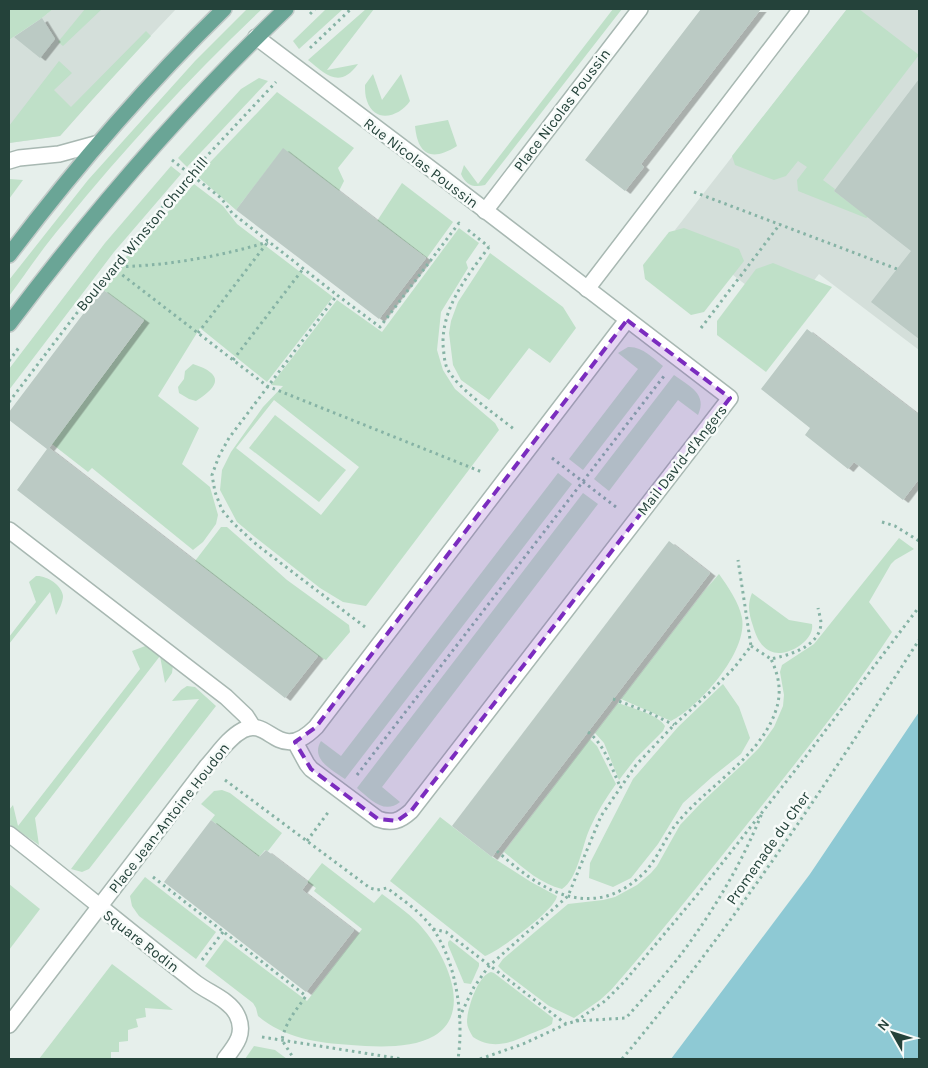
<svg xmlns="http://www.w3.org/2000/svg" width="928" height="1068" font-family="Karla,sans-serif">
  <style>
    .built { fill: #d4dfda }
    .green { fill: #bfe0c8; fill-rule: evenodd }
    .water { fill: #8ec9d4 }
    .building { fill: #bbcac4; filter: url(#shadow) }
    .lines { fill: none; stroke-linecap: round; stroke-linejoin: round }
    .minor-casing { stroke: #a8b8b2; stroke-width: 18 }
    .primary-casing { stroke: #c2cac8; stroke-width: 18 }
    .path { stroke: #86b3a5; stroke-width: 3; stroke-dasharray: 2.5 4; stroke-linecap: butt }
    .minor { stroke: #fff; stroke-width: 15 }
    .primary { stroke: #6aa596; stroke-width: 15 }
    .marked { fill: #7b2cbf; fill-opacity: 0.2; stroke: #7b2cbf; stroke-width: 4; stroke-dasharray: 10 6; stroke-linejoin: round }
    .labels { text-anchor: middle; dominant-baseline: central; stroke-width: 5; stroke-linejoin: round; paint-order: stroke }
    .street-label { font-size: 15px; fill: #24423a; stroke: #f7fbf9 }
  </style>
  <defs>
    <filter id="shadow"><feDropShadow dx="5.5" dy="3" stdDeviation="0" flood-color="#0004"/></filter>
  </defs>
  <rect width="100%" height="100%" fill="#e6efeb"/>
  <g class="built">
    <path d="M 53,9 L 176,9 L 124,64 L 60,136 L 9,143 L 9,40 L 42,18 Z"/>
    <path d="M 847,9 L 919,9 L 919,350 L 819,274 L 786,316 L 675,230 Z"/>
  </g>
  <g class="green">
    <path d="M 9,9 L 53,9 L 42,18 L 9,40 Z"/>
    <path d="M 85,9 L 102,9 L 63,46 L 58,42 Z"/>
    <path d="M 247,9 L 262,9 C 192,75 125,148 64,223 C 44,246 27,272 9,296 L 9,280 L 88,180 L 195,61 Z"/>
    <path d="M 326,9 L 343,9 L 299,49 L 293,41 Z"/>
    <path d="M 366,9 L 374,9 L 327,70 L 358,64 C 340,89 326,75 308,60 Z"/>
    <path d="M 613,9 L 622,9 L 485,185 C 473,188 466,185 461,174 L 464,165 L 478,184 Z"/>
    <path d="M 847,9 L 859,9 L 919,55 L 823,180 L 835,189 L 834,191 L 868,217 L 866,218 L 798,191 L 797,180 L 807,167 L 798,161 L 786,176 L 774,180 L 735,165 L 732,156 Z"/>
    <path d="M 146,31 L 151,36 L 91,101 L 60,136 L 9,143 L 9,126 L 59,61 L 72,73 L 54,90 L 71,107 Z"/>
    <path d="M 373,74 L 382,100 L 401,74 L 410,101 C 399,117 375,124 367,101 C 365,96 365,90 365,85 Z"/>
    <path d="M 259,78 L 268,81 L 187,167 L 178,158 L 241,89 Z"/>
    <path d="M 277,92 L 354,148 L 338,168 L 344,181 L 339,191 L 283,149 L 236,210 L 197,176 Z"/>
    <path d="M 448,120 L 457,146 C 433,161 418,157 415,126 Z"/>
    <path d="M 171,166 L 181,174 L 114,252 L 9,390 L 9,369 L 105,243 Z"/>
    <path d="M 9,179 L 23,180 L 9,199 Z"/>
    <path d="M 402,183 L 453,222 L 427,258 L 377,221 Z"/>
    <path d="M 194,184 L 223,206 L 237,224 L 333,297 L 267,382 L 200,328 L 158,396 L 199,428 L 182,464 L 210,487 L 218,515 L 216,524 L 203,542 L 193,550 L 92,468 L 88,472 L 52,444 L 144,321 L 102,289 L 129,253 Z"/>
    <path d="M 459,228 L 479,243 L 466,262 L 468,268 L 441,312 L 437,350 L 443,370 L 455,389 L 495,423 L 499,430 L 366,606 L 343,602 L 320,588 L 255,537 L 237,522 L 220,490 L 222,470 L 231,452 L 263,407 L 283,386 L 271,385 L 337,300 L 382,332 ZM 274,400 L 359,467 L 321,515 L 236,448 Z"/>
    <path d="M 684,228 L 739,249 L 744,261 L 704,312 L 691,315 L 645,279 L 643,265 L 669,232 Z"/>
    <path d="M 490,253 L 563,307 L 576,328 L 550,363 L 529,348 L 489,400 L 461,380 L 453,365 L 449,333 L 451,321 L 458,302 Z"/>
    <path d="M 773,263 L 832,287 L 766,372 L 717,335 L 717,321 L 756,269 Z"/>
    <path d="M 628,347 C 642,346 653,358 663,366 L 583,470 L 569,459 L 638,369 L 618,353 Z"/>
    <path d="M 193,364 C 224,374 220,386 196,401 L 189,399 L 179,393 L 178,387 L 184,379 L 185,371 Z"/>
    <path d="M 674,375 C 689,386 708,394 698,415 L 678,400 L 609,491 L 594,479 Z"/>
    <path d="M 275,415 L 346,470 L 319,502 L 249,448 Z"/>
    <path d="M 558,473 L 572,484 L 345,779 C 332,770 310,759 321,741 L 341,756 Z"/>
    <path d="M 583,493 L 598,504 L 382,787 L 400,802 C 384,815 370,799 357,788 Z"/>
    <path d="M 221,527 L 227,527 L 287,580 L 349,625 L 350,632 L 326,660 L 318,656 L 195,561 Z"/>
    <path d="M 899,538 L 914,549 L 895,560 L 891,564 L 869,602 L 892,632 C 852,693 806,750 760,808 C 711,869 663,931 611,990 L 600,1000 L 574,1018 L 549,1006 L 504,972 L 498,966 L 503,959 L 568,904 L 603,900 L 615,897 L 637,885 L 651,873 L 657,866 L 680,825 L 701,803 L 745,762 L 759,748 L 774,727 L 783,706 L 784,695 L 780,672 L 782,665 L 814,644 Z"/>
    <path d="M 719,574 C 728,587 739,602 742,618 C 748,652 699,707 671,721 L 621,699 L 705,590 Z"/>
    <path d="M 36,576 C 46,575 62,585 63,596 C 63,602 59,610 56,615 L 50,592 L 9,644 L 9,637 L 36,602 L 29,582 Z"/>
    <path d="M 752,593 L 789,620 L 812,624 C 815,641 785,659 770,651 C 760,646 756,636 753,626 C 749,614 747,605 752,593 Z"/>
    <path d="M 148,645 L 173,665 L 172,673 L 165,683 L 160,656 L 35,818 L 39,845 L 9,824 L 9,810 L 13,805 L 18,826 L 140,669 L 132,651 Z"/>
    <path d="M 723,684 L 739,707 L 750,738 L 741,754 L 712,777 L 683,803 L 658,844 L 631,878 L 613,887 L 589,878 L 590,863 L 633,779 L 678,727 Z"/>
    <path d="M 187,686 L 195,687 L 216,706 L 89,869 L 82,872 L 71,869 L 199,699 L 172,701 L 181,690 Z"/>
    <path d="M 618,703 C 630,707 659,715 665,726 L 663,731 L 636,758 L 619,780 L 604,743 L 595,733 Z"/>
    <path d="M 590,739 L 597,746 L 616,784 C 606,798 597,812 590,828 C 582,845 578,879 562,889 C 540,884 521,866 504,852 Z"/>
    <path d="M 222,790 L 230,793 L 282,833 L 268,851 L 265,850 L 259,857 L 211,820 L 215,815 L 201,804 L 214,791 Z"/>
    <path d="M 440,817 L 492,857 L 531,882 L 557,896 C 556,909 499,951 485,956 L 390,881 Z"/>
    <path d="M 322,863 L 374,903 L 382,894 C 394,903 407,912 418,923 C 442,948 476,1011 434,1036 C 412,1049 375,1047 351,1045 C 317,1043 284,1038 258,1016 L 256,1008 L 253,1003 L 205,966 L 225,939 L 307,1001 L 362,929 L 314,891 L 316,888 L 307,882 Z"/>
    <path d="M 145,877 L 216,932 L 196,959 L 139,916 L 132,906 L 130,896 Z"/>
    <path d="M 9,884 L 40,909 L 9,950 Z"/>
    <path d="M 450,940 L 479,963 L 479,966 L 471,984 L 464,983 L 448,945 L 448,942 Z"/>
    <path d="M 112,964 L 173,1010 L 145,1008 L 146,1017 L 136,1019 L 138,1027 L 128,1030 L 128,1041 L 119,1042 L 119,1052 L 111,1052 L 111,1059 L 39,1059 Z"/>
    <path d="M 491,972 L 494,973 L 553,1018 L 552,1024 C 545,1029 537,1031 530,1034 C 511,1043 492,1050 473,1037 C 470,1032 467,1027 467,1022 C 467,1009 478,975 491,972 Z"/>
    <path d="M 254,1046 L 275,1050 L 287,1059 L 245,1059 Z"/>
  </g>
  <path class="water" d="M 919,712 L 919,1059 L 671,1059 L 810,874 Z"/>
  <g class="building">
    <path d="M 701,9 L 761,9 L 641,164 L 644,167 L 625,191 L 585,160 Z"/>
    <path d="M 42,18 L 55,39 L 40,58 L 14,37 Z"/>
    <path d="M 919,79 L 919,339 L 871,302 L 911,251 L 834,191 Z"/>
    <path d="M 283,148 L 426,258 L 379,319 L 236,210 Z"/>
    <path d="M 102,289 L 144,320 L 49,448 L 318,656 L 285,698 L 17,490 L 47,449 L 9,420 L 9,412 Z"/>
    <path d="M 807,329 L 919,415 L 919,479 L 903,500 L 854,462 L 848,469 L 805,435 L 810,428 L 761,389 Z"/>
    <path d="M 669,541 L 710,573 L 492,857 L 452,826 Z"/>
    <path d="M 211,820 L 259,857 L 266,850 L 308,882 L 302,890 L 354,930 L 306,992 L 164,882 Z"/>
  </g>
  <g class="lines">
    <g class="minor-casing">
      <g id="minor">
        <path d="M 256,37 L 443,178 L 730,398 L 411,811 C 400,821 392,824 378,819 L 311,769 L 307,764 L 295,742"/>
        <path d="M 9,161 L 19,158 L 59,154 L 99,143"/>
        <path d="M 485,211 L 640,9"/>
        <path d="M 587,289 L 801,9"/>
        <path d="M 9,530 L 226,697 L 246,716 L 253,727"/>
        <path d="M 9,834 C 72,883 133,934 196,983 C 209,993 230,1000 237,1015 C 246,1033 236,1045 225,1059"/>
        <path d="M 9,1025 L 207,766 C 218,754 228,738 243,730 C 270,716 278,765 316,727 L 627,320"/>
      </g>
    </g>
    <g class="primary-casing">
      <g id="primary">
        <path d="M 9,255 C 75,168 146,85 224,9"/>
        <path d="M 9,324 C 94,211 183,107 286,9"/>
      </g>
    </g>
    <g class="path">
      <path d="M 310,14 L 315,9"/>
      <path d="M 310,48 L 351,9"/>
      <path d="M 172,160 L 221,198 L 232,213 L 337,295"/>
      <path d="M 694,192 L 897,269"/>
      <path d="M 468,230 L 489,247"/>
      <path d="M 489,247 C 467,276 442,307 443,345 C 444,353 444,361 447,368 C 457,389 497,415 515,430"/>
      <path d="M 112,267 L 267,386 L 482,472"/>
      <path d="M 113,267 C 165,266 218,257 268,242"/>
      <path d="M 701,328 L 780,224"/>
      <path d="M 198,333 L 267,243"/>
      <path d="M 233,360 L 303,269"/>
      <path d="M 9,361 L 20,346"/>
      <path d="M 9,402 L 112,267 L 191,173 L 276,82"/>
      <path d="M 552,458 L 616,507"/>
      <path d="M 882,522 L 895,526 L 919,541"/>
      <path d="M 365,627 L 257,545 L 233,523 L 222,510 L 215,492 L 212,475 L 219,456 L 229,438 L 337,295 L 380,327 L 459,223 L 461,225"/>
      <path d="M 751,646 L 771,659 C 789,655 819,647 821,624 C 821,619 819,613 818,608"/>
      <path d="M 613,699 L 648,712 L 674,725"/>
      <path d="M 588,732 C 605,745 611,767 620,786"/>
      <path d="M 357,775 L 664,376"/>
      <path d="M 225,780 L 370,888 L 377,890 L 387,888 C 403,900 421,912 433,929 C 457,963 464,1019 458,1059"/>
      <path d="M 307,841 L 329,811"/>
      <path d="M 497,851 C 524,875 558,903 597,898 C 615,896 630,886 643,874 C 657,860 663,842 674,827 C 703,788 760,759 776,710 C 782,692 779,676 771,659"/>
      <path d="M 153,877 L 306,996 C 296,1010 285,1023 282,1040 L 294,1059"/>
      <path d="M 433,929 L 446,932 L 566,1024"/>
      <path d="M 202,960 L 223,932"/>
      <path d="M 459,1018 L 474,987 L 489,966 L 568,896 L 601,816 L 636,765 L 674,725 L 709,693 L 734,668 L 751,646 L 738,560"/>
      <path d="M 576,1021 L 605,1001 L 624,982 L 697,895 L 797,768 L 919,607"/>
      <path d="M 262,1037 L 402,1059"/>
      <path d="M 480,1059 L 523,1044 L 566,1024 L 576,1021 L 626,1018 C 645,996 665,976 682,953 C 714,910 742,863 762,813"/>
      <path d="M 622,1059 C 732,928 826,784 919,640"/>
    </g>
    <use href="#minor" class="minor"/>
    <use href="#primary" class="primary"/>
  </g>
  <path class="marked" d="M 627,320 L 730,398 L 411,811 L 397,821 L 378,819 L 311,769 L 295,742 L 316,727 Z"/>
  <g class="labels">
    <g class="street-label">
      <text transform="translate(562 110) rotate(-53)">Place Nicolas Poussin</text>
      <text transform="translate(421 163) rotate(37)">Rue Nicolas Poussin</text>
      <text transform="translate(142 234) rotate(-50)">Boulevard Winston Churchill</text>
      <text transform="translate(682 460) rotate(-52)">Mail David-d'Angers</text>
      <text transform="translate(169 818) rotate(-52)">Place Jean-Antoine Houdon</text>
      <text transform="translate(768 848) rotate(-55)">Promenade du Cher</text>
      <text transform="translate(141 941) rotate(38)">Square Rodin</text>
    </g>
  </g>
  <rect width="928" height="1068" fill="none" stroke="#24423a" stroke-width="20"/>
  <g transform="translate(893 1033) rotate(309)" stroke="#f7fbf9" stroke-width="4" paint-order="stroke">
  <path d="M0-4L9 19L0 12L-9 19Z" fill="#24423a"/>
  <text y="-8" font-size="14" font-weight="bold" text-anchor="middle" fill="#24423a">N</text>
  </g>
</svg>
